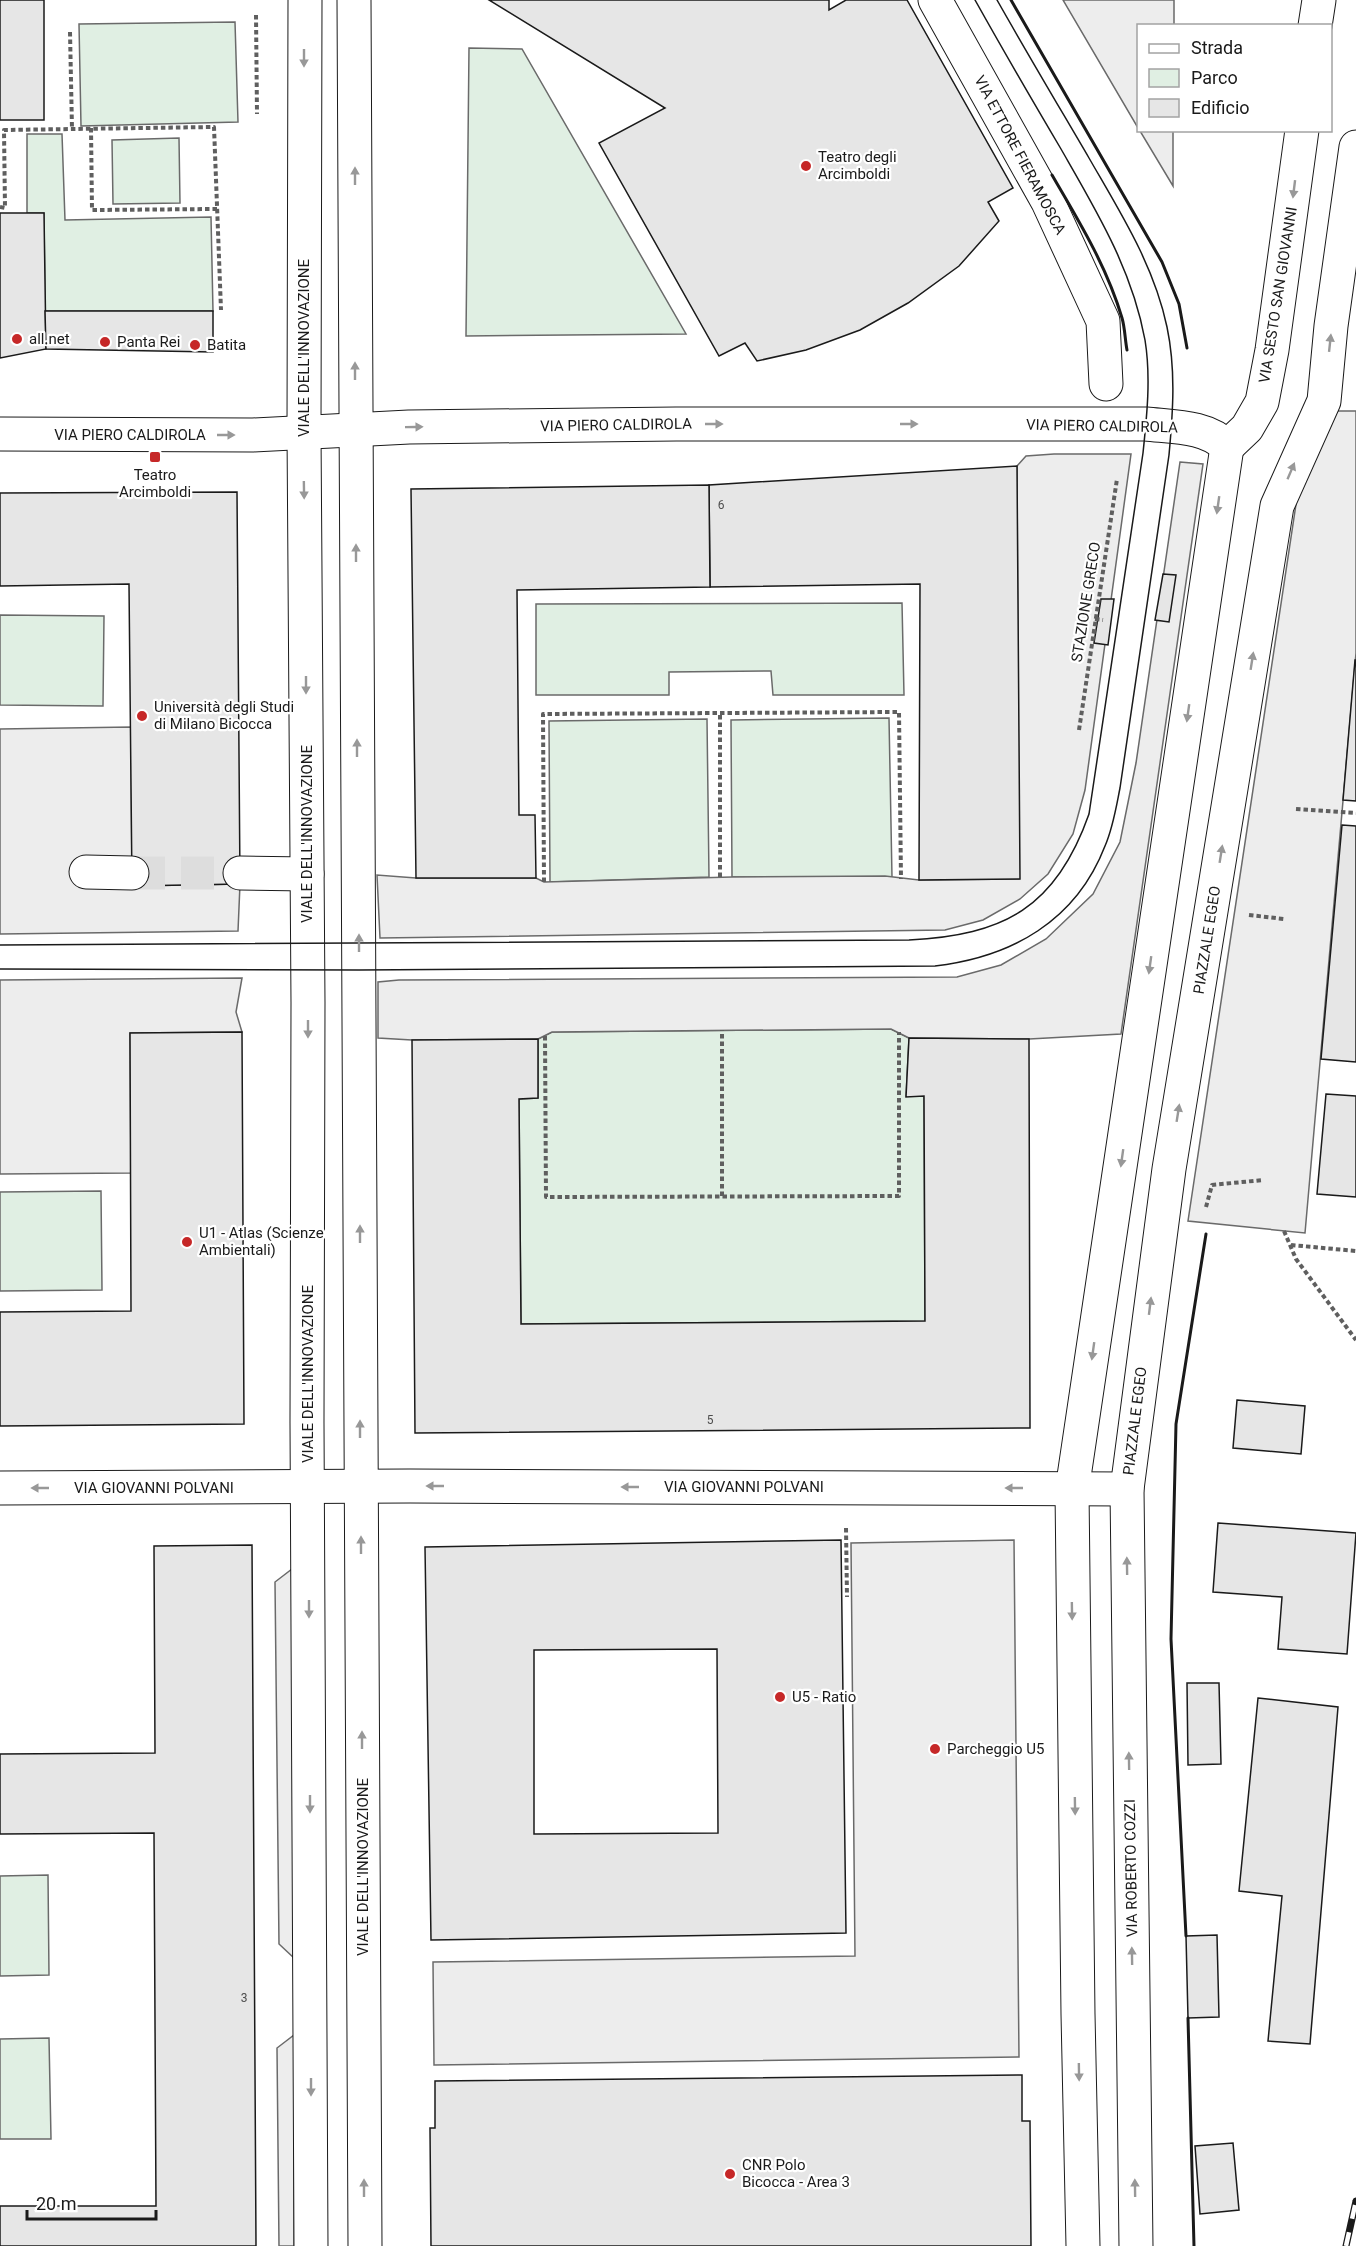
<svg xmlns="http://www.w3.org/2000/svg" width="1356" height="2246" font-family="Roboto,sans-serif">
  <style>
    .green { fill: #e0efe3; stroke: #6a6a6a; stroke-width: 1.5 }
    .parking { fill: #ededed; stroke: #6a6a6a; stroke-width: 1.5 }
    .building { fill: #e6e6e6; stroke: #1a1a1a; stroke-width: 1.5; fill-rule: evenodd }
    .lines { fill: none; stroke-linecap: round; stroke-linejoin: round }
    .minor-tunnel { stroke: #ddd; stroke-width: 33; stroke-dasharray: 33 16; stroke-linecap: butt }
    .minor-casing { stroke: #1a1a1a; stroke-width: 35 }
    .path { stroke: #5f5f5f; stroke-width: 4; stroke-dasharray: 4.5 3; stroke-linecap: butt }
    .minor { stroke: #fff; stroke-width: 33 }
    .tram { stroke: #1a1a1a; stroke-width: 1.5 }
    .rail-casing { stroke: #1a1a1a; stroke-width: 7 }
    .rail { stroke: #fff; stroke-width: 4.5; stroke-dasharray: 14; stroke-linecap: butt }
    .wall { stroke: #1a1a1a; stroke-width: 3 }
    .oneway { fill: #989898 }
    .poi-dot { fill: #c62828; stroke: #fff; stroke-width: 2 }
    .labels { text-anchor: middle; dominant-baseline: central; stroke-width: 4.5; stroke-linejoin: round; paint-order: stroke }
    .number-label { font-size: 12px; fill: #4d4d4d }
    .street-label { font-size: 15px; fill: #1a1a1a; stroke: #fff }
    .poi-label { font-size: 15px; fill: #1a1a1a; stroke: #fff; text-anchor: start }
  </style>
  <rect width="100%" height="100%" fill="#fff"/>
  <g class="green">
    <path d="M 235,22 L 238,122 L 81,126 L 79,24 Z"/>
    <path d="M 469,48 L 522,49 L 686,334 L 466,336 Z"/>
    <path d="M 27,134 L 62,134 L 65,220 L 211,217 L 213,311 L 45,311 L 44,213 L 27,213 Z"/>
    <path d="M 179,138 L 180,203 L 113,204 L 112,140 Z"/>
    <path d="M 902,603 L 904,695 L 773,695 L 771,671 L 669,672 L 669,695 L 536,695 L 536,604 Z"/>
    <path d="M 0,615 L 104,616 L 103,706 L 0,705 Z"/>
    <path d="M 889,718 L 892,877 L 732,877 L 731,720 Z"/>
    <path d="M 707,719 L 709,877 L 550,882 L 549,721 Z"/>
    <path d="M 891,1029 L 909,1038 L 906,1096 L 924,1096 L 925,1321 L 521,1324 L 519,1099 L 538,1098 L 538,1039 L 552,1032 Z"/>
    <path d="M 101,1191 L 102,1290 L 0,1291 L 0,1192 Z"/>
    <path d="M 48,1875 L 49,1975 L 0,1976 L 0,1876 Z"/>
    <path d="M 49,2038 L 51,2139 L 0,2139 L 0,2039 Z"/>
  </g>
  <g class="parking">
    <path d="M 1063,0 L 1174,0 L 1174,25 L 1138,26 L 1138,128 Z"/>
    <path d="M 1140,131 L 1173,131 L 1173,186 Z"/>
    <path d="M 1334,411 L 1356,411 L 1356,653 L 1305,1233 L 1188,1221 L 1298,491 Z"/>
    <path d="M 1054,454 L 1131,454 L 1085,790 L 1073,834 L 1048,874 L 1020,899 L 983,920 L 945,930 L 380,938 L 377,875 L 416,878 L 536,878 L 544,882 L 732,877 L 885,876 L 919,880 L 1019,879 L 1017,466 L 1026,456 Z"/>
    <path d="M 1180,462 L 1203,464 L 1121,1034 L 1029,1039 L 909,1038 L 891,1029 L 552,1032 L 538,1039 L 412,1040 L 378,1038 L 378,982 L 399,980 L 957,977 L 1001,965 L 1046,939 L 1093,894 L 1120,842 L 1136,763 Z"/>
    <path d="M 131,727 L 132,886 L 240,884 L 238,931 L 0,934 L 0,729 Z"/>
    <path d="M 242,978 L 236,1012 L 242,1032 L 130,1033 L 131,1173 L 0,1174 L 0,980 Z"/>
    <path d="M 1014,1540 L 1019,2057 L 434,2065 L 433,1962 L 855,1956 L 851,1543 Z"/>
    <path d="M 292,1569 L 294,1958 L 279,1944 L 275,1582 Z"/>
    <path d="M 294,2035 L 294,2246 L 279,2246 L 277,2048 Z"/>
  </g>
  <g class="building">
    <rect x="0" y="0" width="44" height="120"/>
    <path d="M 489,0 L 829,0 L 829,10 L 846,0 L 907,0 L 1013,188 L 988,202 L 999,221 L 959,266 L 908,303 L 860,330 L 806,350 L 757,361 L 745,343 L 719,356 L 599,143 L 665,108 Z"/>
    <path d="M 0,213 L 44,213 L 46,349 L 0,358 Z"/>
    <path d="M 45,311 L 213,311 L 213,352 L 46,349 Z"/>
    <path d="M 1017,466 L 1020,879 L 919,880 L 920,584 L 710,587 L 709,485 Z"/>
    <path d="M 709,485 L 710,587 L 517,590 L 519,815 L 535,815 L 536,878 L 416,878 L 411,489 Z"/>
    <path d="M 237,492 L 240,884 L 132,886 L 129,584 L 0,586 L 0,493 Z"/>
    <path d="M 1163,574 L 1176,575 L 1169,622 L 1155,620 Z"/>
    <path d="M 1101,599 L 1114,599 L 1108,645 L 1094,643 Z"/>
    <path d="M 1355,660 L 1356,660 L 1356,801 L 1343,800 Z"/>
    <path d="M 1342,825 L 1356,826 L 1356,1062 L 1321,1059 Z"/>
    <path d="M 242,1032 L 244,1424 L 0,1426 L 0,1312 L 131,1311 L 130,1033 Z"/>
    <path d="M 909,1038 L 1029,1039 L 1030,1428 L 415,1433 L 412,1040 L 538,1039 L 538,1098 L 519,1099 L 521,1324 L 925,1321 L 924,1096 L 906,1097 Z"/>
    <path d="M 1326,1094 L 1356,1096 L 1356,1197 L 1317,1194 Z"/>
    <path d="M 1237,1400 L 1305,1406 L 1301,1454 L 1233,1448 Z"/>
    <path d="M 1218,1523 L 1356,1533 L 1347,1654 L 1278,1649 L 1282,1597 L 1213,1592 Z"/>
    <path d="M 841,1540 L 846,1933 L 431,1940 L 425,1547 ZM 717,1649 L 718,1833 L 534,1834 L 534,1650 Z"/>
    <path d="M 252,1545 L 256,2246 L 0,2246 L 0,2206 L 156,2206 L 154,1833 L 0,1834 L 0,1754 L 155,1753 L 154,1546 Z"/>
    <path d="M 1187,1683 L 1219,1683 L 1221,1764 L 1188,1765 Z"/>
    <path d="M 1258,1698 L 1338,1707 L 1310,2044 L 1268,2041 L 1282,1896 L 1239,1891 Z"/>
    <path d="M 1217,1935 L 1219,2017 L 1188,2018 L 1186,1936 Z"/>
    <path d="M 1022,2075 L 1022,2121 L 1030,2121 L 1031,2246 L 431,2246 L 430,2128 L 435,2128 L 435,2081 Z"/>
    <path d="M 1233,2143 L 1239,2210 L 1200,2214 L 1195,2146 Z"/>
  </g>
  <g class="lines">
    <path class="minor-tunnel" d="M 132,873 L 240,873"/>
    <g class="minor-casing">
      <g id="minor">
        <path d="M 305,0 L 304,431 L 308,1002 L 307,1423 L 311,2246"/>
        <path d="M 354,0 L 365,2246"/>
        <path d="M 935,0 L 1048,202 L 1103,321 L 1106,384"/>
        <path d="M 1315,26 L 1319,0"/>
        <path d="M 0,434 L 253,435 L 409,427 L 676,424 L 1146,424 C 1173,427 1208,426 1227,447"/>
        <path d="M 1227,447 L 1247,428 L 1262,402 L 1272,350 L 1302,130"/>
        <path d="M 86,872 L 132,873"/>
        <path d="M 240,873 L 307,874"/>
        <path d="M 0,1488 L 410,1486 L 1127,1489"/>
        <path d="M 1083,2246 L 1078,2014 L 1072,1490 L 1227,447"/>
        <path d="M 1136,2246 L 1127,1489 L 1169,1169 L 1277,506 L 1324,401 L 1331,326 L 1356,147"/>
      </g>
    </g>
    <g class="path">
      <path d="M 256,15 L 257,114"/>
      <path d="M 70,32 L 72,129"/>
      <path d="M 91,128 L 92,210 L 217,209"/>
      <path d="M 0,207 L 5,208 L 4,130 L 214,127 L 221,310"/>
      <path d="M 1095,619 L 1103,620"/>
      <path d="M 1079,730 L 1117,479"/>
      <path d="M 1296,809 L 1356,813"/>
      <path d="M 720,877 L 720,712"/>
      <path d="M 544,882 L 543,714 L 899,712 L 901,879"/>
      <path d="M 1249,915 L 1284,919"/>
      <path d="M 545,1036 L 546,1197 L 899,1196 L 899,1032"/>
      <path d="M 722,1196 L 722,1030"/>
      <path d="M 1206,1207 L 1212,1185 L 1263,1180"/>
      <path d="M 1284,1231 L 1296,1259 L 1356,1340"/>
      <path d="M 1291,1245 L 1356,1251"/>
      <path d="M 846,1528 L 847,1597"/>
    </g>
    <use href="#minor" class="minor"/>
    <g class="tram">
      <path d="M 0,945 L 909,940 C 1004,935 1056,908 1089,814 L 1143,453 C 1147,415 1151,377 1145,340 C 1132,269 1096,210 1061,149 C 1032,100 1003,50 975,0"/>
      <path d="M 0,969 L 359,970 L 935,966 C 1012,957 1076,921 1105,846 C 1113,828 1116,808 1120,788 L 1169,455 C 1173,412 1176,370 1167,327 C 1154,265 1120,212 1089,158 C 1058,105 1027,53 997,0"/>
    </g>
    <g class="rail-casing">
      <path id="rail" d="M 1346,2246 L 1356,2201"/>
    </g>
    <use href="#rail" class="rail"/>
    <g class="wall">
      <path d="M 1011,0 L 1162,262 L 1179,304 L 1187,348"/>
      <path d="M 1052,175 C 1079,221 1107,267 1122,318 C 1125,328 1125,340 1127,350"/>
      <path d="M 1186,1936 L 1171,1639 L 1176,1424 L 1206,1234"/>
      <path d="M 1188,2018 L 1194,2246"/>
    </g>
  </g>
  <defs><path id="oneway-solid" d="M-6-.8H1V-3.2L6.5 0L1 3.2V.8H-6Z" transform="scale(1.5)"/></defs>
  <g class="oneway">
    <use href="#oneway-solid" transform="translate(304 58) rotate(90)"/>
    <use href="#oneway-solid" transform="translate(355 176) rotate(-90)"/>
    <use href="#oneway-solid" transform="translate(1294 189) rotate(97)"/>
    <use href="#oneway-solid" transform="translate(1330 343) rotate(-84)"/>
    <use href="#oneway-solid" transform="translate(355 371) rotate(-90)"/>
    <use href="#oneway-solid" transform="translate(714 424)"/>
    <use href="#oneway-solid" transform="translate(909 424)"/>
    <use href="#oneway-solid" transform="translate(414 427) rotate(-1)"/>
    <use href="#oneway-solid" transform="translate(226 435)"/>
    <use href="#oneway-solid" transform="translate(1291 471) rotate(-67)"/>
    <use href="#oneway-solid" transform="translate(304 490) rotate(89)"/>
    <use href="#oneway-solid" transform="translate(1218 505) rotate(98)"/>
    <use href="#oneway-solid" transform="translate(356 553) rotate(-90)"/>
    <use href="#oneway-solid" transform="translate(1252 661) rotate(-81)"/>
    <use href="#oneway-solid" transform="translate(306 685) rotate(90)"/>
    <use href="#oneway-solid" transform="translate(1188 713) rotate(98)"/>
    <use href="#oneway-solid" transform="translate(357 748) rotate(-90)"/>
    <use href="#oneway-solid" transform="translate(1221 854) rotate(-81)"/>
    <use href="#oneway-solid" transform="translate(359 943) rotate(-90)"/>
    <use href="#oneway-solid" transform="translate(1150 965) rotate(98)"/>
    <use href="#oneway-solid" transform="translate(308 1029) rotate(90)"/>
    <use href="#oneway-solid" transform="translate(1178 1113) rotate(-81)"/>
    <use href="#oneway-solid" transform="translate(1122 1158) rotate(98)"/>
    <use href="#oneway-solid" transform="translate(360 1234) rotate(-90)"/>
    <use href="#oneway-solid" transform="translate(1150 1306) rotate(-83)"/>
    <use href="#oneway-solid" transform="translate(1093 1351) rotate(98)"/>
    <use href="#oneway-solid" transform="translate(360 1429) rotate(-90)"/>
    <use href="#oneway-solid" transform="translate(435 1486) rotate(-180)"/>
    <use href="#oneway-solid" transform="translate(630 1487) rotate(-180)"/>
    <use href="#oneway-solid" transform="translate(40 1488) rotate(180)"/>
    <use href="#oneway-solid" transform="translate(1014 1488) rotate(-180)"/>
    <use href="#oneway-solid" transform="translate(361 1545) rotate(-90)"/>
    <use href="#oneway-solid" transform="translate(1127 1566) rotate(-91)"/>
    <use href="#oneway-solid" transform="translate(309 1609) rotate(90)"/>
    <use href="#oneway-solid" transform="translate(1072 1611) rotate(89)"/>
    <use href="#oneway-solid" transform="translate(362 1740) rotate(-90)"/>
    <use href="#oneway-solid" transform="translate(1129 1761) rotate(-91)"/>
    <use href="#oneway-solid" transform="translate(310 1804) rotate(90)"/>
    <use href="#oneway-solid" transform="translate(1075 1806) rotate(89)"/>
    <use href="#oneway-solid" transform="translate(1132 1956) rotate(-91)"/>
    <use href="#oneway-solid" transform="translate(1079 2072) rotate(89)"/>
    <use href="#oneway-solid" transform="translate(311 2087) rotate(90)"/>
    <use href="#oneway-solid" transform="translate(364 2188) rotate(-90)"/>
    <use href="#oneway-solid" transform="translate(1135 2188) rotate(-91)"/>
  </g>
  <g class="poi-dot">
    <circle cx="806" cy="166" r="6"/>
    <circle cx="17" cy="339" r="6"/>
    <circle cx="105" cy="342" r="6"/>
    <circle cx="195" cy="345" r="6"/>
    <rect x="149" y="451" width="12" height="12" rx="3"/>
    <circle cx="142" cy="716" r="6"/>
    <circle cx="187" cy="1242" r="6"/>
    <circle cx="780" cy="1697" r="6"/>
    <circle cx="935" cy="1749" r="6"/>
    <circle cx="730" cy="2174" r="6"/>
  </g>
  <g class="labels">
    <g class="number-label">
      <text x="721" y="505">6</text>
      <text x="710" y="1420">5</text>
      <text x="244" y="1998">3</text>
    </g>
    <g class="street-label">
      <text transform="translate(1020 155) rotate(62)">VIA ETTORE FIERAMOSCA</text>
      <text transform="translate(1278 295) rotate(-81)">VIA SESTO SAN GIOVANNI</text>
      <text transform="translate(304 348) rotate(-90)">VIALE DELL'INNOVAZIONE</text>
      <text transform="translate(616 425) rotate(-1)">VIA PIERO CALDIROLA</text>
      <text transform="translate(1102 426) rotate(1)">VIA PIERO CALDIROLA</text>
      <text x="130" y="435">VIA PIERO CALDIROLA</text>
      <text transform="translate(1086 602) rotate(-81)">STAZIONE GRECO</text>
      <text transform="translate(307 834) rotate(-90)">VIALE DELL'INNOVAZIONE</text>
      <text transform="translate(1207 940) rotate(-81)">PIAZZALE EGEO</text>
      <text transform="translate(308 1374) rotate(-90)">VIALE DELL'INNOVAZIONE</text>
      <text transform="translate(1135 1421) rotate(-83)">PIAZZALE EGEO</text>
      <text x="744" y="1487">VIA GIOVANNI POLVANI</text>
      <text x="154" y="1488">VIA GIOVANNI POLVANI</text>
      <text transform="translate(363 1867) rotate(-90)">VIALE DELL'INNOVAZIONE</text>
      <text transform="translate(1131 1868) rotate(-91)">VIA ROBERTO COZZI</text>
    </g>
    <g class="poi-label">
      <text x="818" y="157">Teatro degli<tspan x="818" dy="17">Arcimboldi</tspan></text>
      <text x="29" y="339">all.net</text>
      <text x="117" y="342">Panta Rei</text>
      <text x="207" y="345">Batita</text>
      <text x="155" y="475" text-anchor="middle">Teatro<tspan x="155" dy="17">Arcimboldi</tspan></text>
      <text x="154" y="707">Università degli Studi<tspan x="154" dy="17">di Milano Bicocca</tspan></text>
      <text x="199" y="1233">U1 - Atlas (Scienze<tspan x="199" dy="17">Ambientali)</tspan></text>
      <text x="792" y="1697">U5 - Ratio</text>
      <text x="947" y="1749">Parcheggio U5</text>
      <text x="742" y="2165">CNR Polo<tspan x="742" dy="17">Bicocca - Area 3</tspan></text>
    </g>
  </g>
  <rect x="1137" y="24" width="195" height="108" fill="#ffffff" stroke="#a3a3a3" stroke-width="1.5"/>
  <rect x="1149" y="44" width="30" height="9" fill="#ffffff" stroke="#a3a3a3" stroke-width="1.5"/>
  <text x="1191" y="54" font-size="18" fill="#1a1a1a">Strada</text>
  <rect x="1149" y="69" width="30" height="18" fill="#e0efe3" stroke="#a3a3a3" stroke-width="1.5"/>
  <text x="1191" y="84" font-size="18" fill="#1a1a1a">Parco</text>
  <rect x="1149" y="99" width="30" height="18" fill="#e6e6e6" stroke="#a3a3a3" stroke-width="1.5"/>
  <text x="1191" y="114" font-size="18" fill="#1a1a1a">Edificio</text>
  <path d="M27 2210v9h129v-9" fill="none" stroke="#1a1a1a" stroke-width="3"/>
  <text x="36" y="2210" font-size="18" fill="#1a1a1a" stroke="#ffffff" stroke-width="4.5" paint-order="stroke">20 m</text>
</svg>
